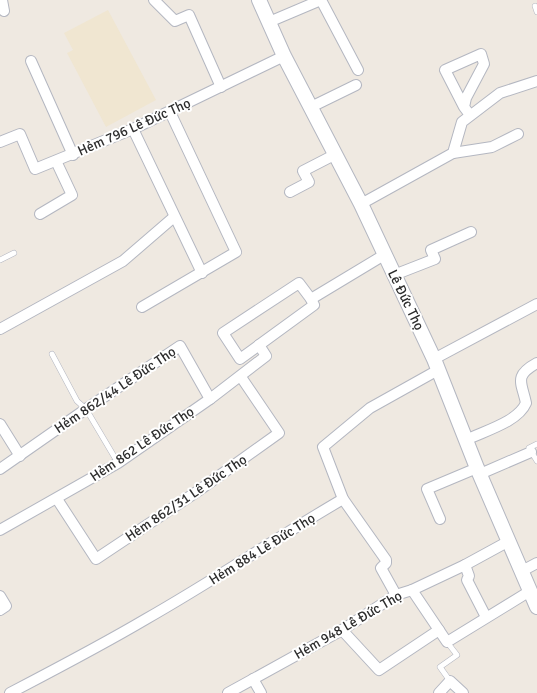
<svg xmlns="http://www.w3.org/2000/svg" width="537" height="693" font-family="Signika,sans-serif">
  <style>
    .education { fill: #f0e6d1 }
    .lines { fill: none; stroke-linecap: round; stroke-linejoin: round }
    .service-casing { stroke: #b4b7c1; stroke-width: 6 }
    .minor-casing { stroke: #b4b7c1; stroke-width: 12 }
    .secondary-casing { stroke: #b4b7c1; stroke-width: 16 }
    .service { stroke: #fff; stroke-width: 5 }
    .minor { stroke: #fff; stroke-width: 10 }
    .secondary { stroke: #fff; stroke-width: 14 }
    .labels { text-anchor: middle; dominant-baseline: central; stroke-width: 4; stroke-linejoin: round; paint-order: stroke }
    .street-label { font-size: 14px; fill: #2e2e2e; stroke: #fff }
  </style>
  <rect width="100%" height="100%" fill="#efe9e1"/>
  <path class="education" d="M 108,10 L 156,100 L 106,127 L 67,53 L 73,50 L 64,33 Z"/>
  <g class="lines">
    <g class="service-casing">
      <g id="service">
        <path d="M 535,6 L 537,12"/>
        <path d="M 0,260 L 14,253"/>
        <path d="M 52,354 L 77,401 L 86,409 L 118,463"/>
        <path d="M 537,444 L 529,448 L 537,461"/>
        <path d="M 447,642 L 457,655 L 440,667 L 450,681"/>
      </g>
    </g>
    <g class="minor-casing">
      <g id="minor">
        <path d="M 2,0 L 4,11"/>
        <path d="M 154,0 L 175,21 L 189,15 L 221,87"/>
        <path d="M 321,0 L 358,70"/>
        <path d="M 269,22 L 321,0"/>
        <path d="M 31,61 L 73,155"/>
        <path d="M 311,107 L 356,85"/>
        <path d="M 464,107 L 445,70 L 481,54 L 484,64 L 466,98 L 464,107 L 470,115"/>
        <path d="M 133,129 L 202,273"/>
        <path d="M 0,142 L 20,134 L 35,169 L 133,129 L 284,56"/>
        <path d="M 453,153 L 492,147 L 518,134"/>
        <path d="M 290,192 L 309,182 L 303,171 L 336,154"/>
        <path d="M 361,204 L 453,153 L 462,122 L 500,93 L 537,81"/>
        <path d="M 40,214 L 72,195 L 56,161"/>
        <path d="M 394,275 L 435,259 L 431,250 L 471,232"/>
        <path d="M 299,283 L 311,299 L 314,305 L 240,359 L 223,333 Z"/>
        <path d="M 311,299 L 384,255"/>
        <path d="M 142,307 L 236,252 L 170,112"/>
        <path d="M 0,329 L 123,261 L 174,217"/>
        <path d="M 434,359 L 537,304"/>
        <path d="M 0,424 L 20,456"/>
        <path d="M 466,440 C 484,431 518,422 526,403 C 522,383 513,376 537,363"/>
        <path d="M 0,469 L 86,409 L 180,346 L 210,399"/>
        <path d="M 480,474 L 531,452"/>
        <path d="M 57,499 L 96,559 L 198,491 L 279,433 L 241,377"/>
        <path d="M 440,519 L 427,489 L 477,468"/>
        <path d="M 0,530 L 118,463 L 210,399 L 266,356 L 259,345"/>
        <path d="M 465,565 L 469,576 L 467,580 L 486,617"/>
        <path d="M 522,571 L 537,563"/>
        <path d="M 412,590 L 447,642 L 530,591"/>
        <path d="M 396,595 L 381,568 L 386,563 L 386,560 L 343,499 L 323,447 L 370,408 L 438,370"/>
        <path d="M 0,596 L 6,606 L 0,610"/>
        <path d="M 342,630 L 379,670 L 439,630"/>
        <path d="M 253,679 L 261,693"/>
        <path d="M 10,693 C 56,669 102,645 146,619 C 213,581 276,538 343,499"/>
        <path d="M 228,693 L 342,630 L 396,595 L 412,590 L 465,565 L 509,541"/>
        <path d="M 439,693 L 450,681 L 463,693"/>
      </g>
    </g>
    <g class="secondary-casing">
      <path id="secondary" d="M 259,0 L 284,56 L 361,204 L 434,359 L 477,468 L 537,607"/>
    </g>
    <use href="#service" class="service"/>
    <use href="#minor" class="minor"/>
    <use href="#secondary" class="secondary"/>
  </g>
  <g class="labels">
    <g class="street-label">
      <text transform="translate(134 127) rotate(-24)">Hẻm 796 Lê Đức Thọ</text>
      <text transform="translate(406 300) rotate(64)">Lê Đức Thọ</text>
      <text transform="translate(115 390) rotate(-34)">Hẻm 862/44 Lê Đức Thọ</text>
      <text transform="translate(142 444) rotate(-34)">Hẻm 862 Lê Đức Thọ</text>
      <text transform="translate(186 498) rotate(-34)">Hẻm 862/31 Lê Đức Thọ</text>
      <text transform="translate(262 549) rotate(-32)">Hẻm 884 Lê Đức Thọ</text>
      <text transform="translate(348 625) rotate(-30)">Hẻm 948 Lê Đức Thọ</text>
    </g>
  </g>
</svg>
